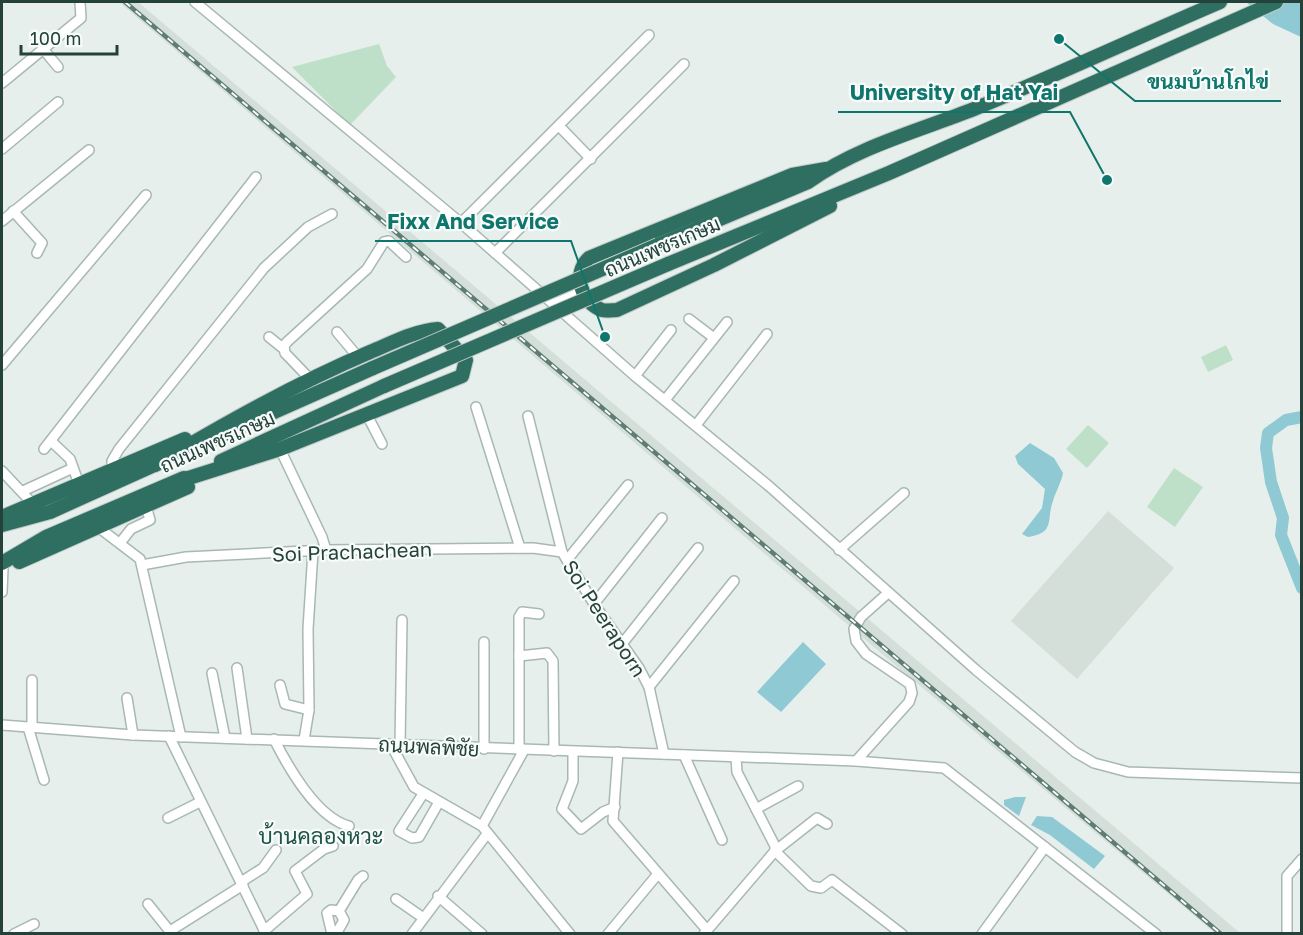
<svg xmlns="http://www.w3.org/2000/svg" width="1303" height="935" font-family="'Golos Text',Sarabun,sans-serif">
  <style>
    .built { fill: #d4dfda }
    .green { fill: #bfe0c8 }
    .water { fill: #8ec9d4 }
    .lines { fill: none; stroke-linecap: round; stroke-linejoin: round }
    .river { stroke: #8ec9d4; stroke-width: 12 }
    .minor-casing { stroke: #a8b8b2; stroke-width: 12 }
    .highway-casing { stroke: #c2cac8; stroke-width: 16 }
    .minor { stroke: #fff; stroke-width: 9 }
    .highway { stroke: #2f6f62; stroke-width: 14 }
    .rail-casing { stroke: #5f7d75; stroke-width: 4.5 }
    .rail { stroke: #f7fbf9; stroke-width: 2; stroke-dasharray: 7; stroke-linecap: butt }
    .highway-bridge-casing { stroke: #c2cac8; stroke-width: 16; stroke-linecap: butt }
    .highway-bridge { stroke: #2f6f62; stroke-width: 14 }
    .labels { text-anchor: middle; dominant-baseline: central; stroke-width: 4.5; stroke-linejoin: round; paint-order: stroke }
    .street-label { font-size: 20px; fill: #24423a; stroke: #f7fbf9 }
    .quarter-label { font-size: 22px; fill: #1f5548; stroke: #f7fbf9 }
    .leader { fill: none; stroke: #0f766e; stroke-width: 2 }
    .callout-dot { fill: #0f766e; stroke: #f7fbf9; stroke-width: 2 }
    .callout-label { font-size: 21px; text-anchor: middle; font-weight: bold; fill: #0f766e; stroke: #f7fbf9; stroke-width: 4.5; stroke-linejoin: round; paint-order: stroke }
  </style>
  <rect width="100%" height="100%" fill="#e6efeb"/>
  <g class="built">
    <path d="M 119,2 L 138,2 L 1240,933 L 1215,933 L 869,643 Z"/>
    <path d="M 1108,511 L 1174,568 L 1077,679 L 1011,621 Z"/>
  </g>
  <g class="green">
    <path d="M 379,44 L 387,66 L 396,77 L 350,125 L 292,67 Z"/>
    <path d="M 1226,345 L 1233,360 L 1208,372 L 1201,357 Z"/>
    <path d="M 1088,425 L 1109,443 L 1087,468 L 1066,449 Z"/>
    <path d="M 1174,468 L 1203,487 L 1175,527 L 1147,507 Z"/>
  </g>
  <g class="water">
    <path d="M 1246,2 L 1301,2 L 1301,37 L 1273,24 Z"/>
    <path d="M 1030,443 L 1054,458 L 1063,473 C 1061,483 1056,491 1053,501 C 1046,519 1056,533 1028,537 L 1022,534 L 1042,508 L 1045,489 L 1018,464 L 1015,456 Z"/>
    <path d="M 803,642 L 826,664 L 781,712 L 757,692 Z"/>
    <path d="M 1015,797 L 1026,797 L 1019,816 L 1004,805 L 1004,800 Z"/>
    <path d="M 1037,816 L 1052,817 L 1105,856 L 1094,869 L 1050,835 L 1031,825 Z"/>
  </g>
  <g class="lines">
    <path class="river" d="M 1302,417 L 1286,420 L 1268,433 L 1266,448 L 1271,482 L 1283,518 L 1281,535 L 1302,588"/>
    <g class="minor-casing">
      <g id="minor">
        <path d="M 195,2 L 461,223 L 635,376 L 770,487 L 976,670 L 1075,752 L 1094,763 L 1128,772 L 1302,778"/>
        <path d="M 43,49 L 58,67"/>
        <path d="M 2,83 L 81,18 L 80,2"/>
        <path d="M 559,126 L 591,159"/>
        <path d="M 2,149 L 58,102"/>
        <path d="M 13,211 L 42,243 L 37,253"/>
        <path d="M 2,221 L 89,150"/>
        <path d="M 461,223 L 649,35"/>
        <path d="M 495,253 L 684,64"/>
        <path d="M 555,303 L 583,291"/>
        <path d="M 689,319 L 714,338"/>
        <path d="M 337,332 L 358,357"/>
        <path d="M 269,337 L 284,349"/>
        <path d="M 2,365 L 146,195"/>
        <path d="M 635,376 L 671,330"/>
        <path d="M 310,379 L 285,353 L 284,346 L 287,342 L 367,269 L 384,242 L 389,241 L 406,257"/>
        <path d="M 665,400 L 727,322"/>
        <path d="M 476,407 L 520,548"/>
        <path d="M 367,415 L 382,444"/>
        <path d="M 528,416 L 562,552 L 594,604 L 639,668 L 649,687 L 664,754"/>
        <path d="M 696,425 L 767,334"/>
        <path d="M 51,441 L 70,459 L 79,484"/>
        <path d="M 44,449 L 256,177"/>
        <path d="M 280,449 L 322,537 L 326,550"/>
        <path d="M 112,469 L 112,461 L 119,449 L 264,268 L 308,227 L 332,214"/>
        <path d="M 2,471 L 32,503"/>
        <path d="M 23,491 L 73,468"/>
        <path d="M 98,527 L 140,559 L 181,737"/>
        <path d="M 120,543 L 131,529 L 150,520 L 146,506"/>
        <path d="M 839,550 L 904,493"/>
        <path d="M 567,560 L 628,485"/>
        <path d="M 142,565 L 186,557 L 326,550 L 533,548 L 562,552"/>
        <path d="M 2,592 L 3,569"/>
        <path d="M 594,604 L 662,518"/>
        <path d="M 484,642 L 484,749"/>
        <path d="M 622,644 L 698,548"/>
        <path d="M 519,656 L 547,653 L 553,661 L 554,751"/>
        <path d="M 237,668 L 247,739"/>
        <path d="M 212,673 L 225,738"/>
        <path d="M 32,680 L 32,727"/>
        <path d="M 280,685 L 285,704 L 309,710"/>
        <path d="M 649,687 L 734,581"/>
        <path d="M 127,698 L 133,735"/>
        <path d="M 2,725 L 133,735 L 856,761 L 944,768 L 1156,934"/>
        <path d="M 28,727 L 44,780"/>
        <path d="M 169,736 L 266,934"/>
        <path d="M 274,739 C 288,767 317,818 349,826"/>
        <path d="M 304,740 L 309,710 L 308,629 L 313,551"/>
        <path d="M 391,745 L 414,787 L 482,826 L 570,934"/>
        <path d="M 400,745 L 402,620"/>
        <path d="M 519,750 L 519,617 L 522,612 L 539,614"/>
        <path d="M 573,752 L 573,781 L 562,809 L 581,829 L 603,812 L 615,807"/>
        <path d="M 618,752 L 613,821 L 707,930"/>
        <path d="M 684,755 L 722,840"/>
        <path d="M 736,758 L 737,772 L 775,846 L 775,851 L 811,886 L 821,888 L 832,880 L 902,934"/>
        <path d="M 856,761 L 909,702 L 912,693 L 910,684 L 866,654 L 856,641 L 854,629 L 861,617 L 888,593"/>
        <path d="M 423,794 L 399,831 L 412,838 L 419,837 L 439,802"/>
        <path d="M 756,809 L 798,786"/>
        <path d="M 168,818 L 200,802"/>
        <path d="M 482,826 L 524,750"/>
        <path d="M 241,882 L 263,868 L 276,850"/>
        <path d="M 438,896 L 482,934"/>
        <path d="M 396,899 L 422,917"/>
        <path d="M 148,904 L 172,934"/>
        <path d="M 170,931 L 243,885"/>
        <path d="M 264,931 L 307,894 L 295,871 L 324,849 L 333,846"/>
        <path d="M 14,934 L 34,924"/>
        <path d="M 332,934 L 327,913 L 331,910 L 339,911 L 358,880 L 363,876"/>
        <path d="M 336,934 L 344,920 L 339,911"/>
        <path d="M 412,934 L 487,834"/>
        <path d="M 608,934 L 657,875"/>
        <path d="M 704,934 L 775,851 L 817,818 L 827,824"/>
        <path d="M 982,934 L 1045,847"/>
        <path d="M 1287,934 L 1287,876 L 1302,859"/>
      </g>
    </g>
    <g class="highway-casing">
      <g id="highway">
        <path d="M 826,169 L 792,175 L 589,258 C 572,274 581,302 602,310 C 606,311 613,310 617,310 L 714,265 L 830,206"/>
        <path d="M 658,245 L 808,182 C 857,147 918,131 974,109 C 1057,75 1138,37 1220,2"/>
        <path d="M 668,264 L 889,173 L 1276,2"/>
        <path d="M 211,440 L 373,368"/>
        <path d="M 221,461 L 384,386"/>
        <path d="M 155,465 C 224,424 295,384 370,352 C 392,343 414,331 438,329 L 466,360 L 462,376 L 280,449 L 176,482"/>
        <path d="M 2,517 L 185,439"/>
        <path d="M 2,525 L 50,512 L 163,461"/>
        <path d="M 19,562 L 188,487"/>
        <path d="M 2,563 L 46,537 L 184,478"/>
      </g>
    </g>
    <use href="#minor" class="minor"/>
    <use href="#highway" class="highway"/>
    <g class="rail-casing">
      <path id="rail" d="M 125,2 L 1221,934"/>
    </g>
    <use href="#rail" class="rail"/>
    <g class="highway-bridge-casing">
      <g id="highway-bridge">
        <path d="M 373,368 L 658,245"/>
        <path d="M 384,386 L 668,264"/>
      </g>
    </g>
    <use href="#highway-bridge" class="highway-bridge"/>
  </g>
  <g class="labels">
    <g class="street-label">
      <text transform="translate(662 246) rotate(-23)">ถนนเพชรเกษม</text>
      <text transform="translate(217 441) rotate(-24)">ถนนเพชรเกษม</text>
      <text transform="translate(352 551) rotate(-2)">Soi Prachachean</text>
      <text transform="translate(605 618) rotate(57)">Soi Peeraporn</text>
      <text transform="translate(429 746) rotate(3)">ถนนพลพิชัย</text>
    </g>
    <g class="quarter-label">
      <text x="321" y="835">บ้านคลองหวะ</text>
    </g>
  </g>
  <path class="leader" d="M1059 39L1135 101H1281M1107 180L1070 112H838M605 337L571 241H375"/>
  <g class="callout-dot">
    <circle cx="1059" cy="39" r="6"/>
    <circle cx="1107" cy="180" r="6"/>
    <circle cx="605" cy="337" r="6"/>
  </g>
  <g class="callout-label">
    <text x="1208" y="89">ขนมบ้านโกไข่</text>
    <text x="954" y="100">University of Hat Yai</text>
    <text x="473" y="229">Fixx And Service</text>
  </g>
  <rect width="1303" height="935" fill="none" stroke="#24423a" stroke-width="6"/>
  <path d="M21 45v9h96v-9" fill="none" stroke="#24423a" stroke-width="3"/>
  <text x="30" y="45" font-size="18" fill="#24423a" stroke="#f7fbf9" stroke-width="4.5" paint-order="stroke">100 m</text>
</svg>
